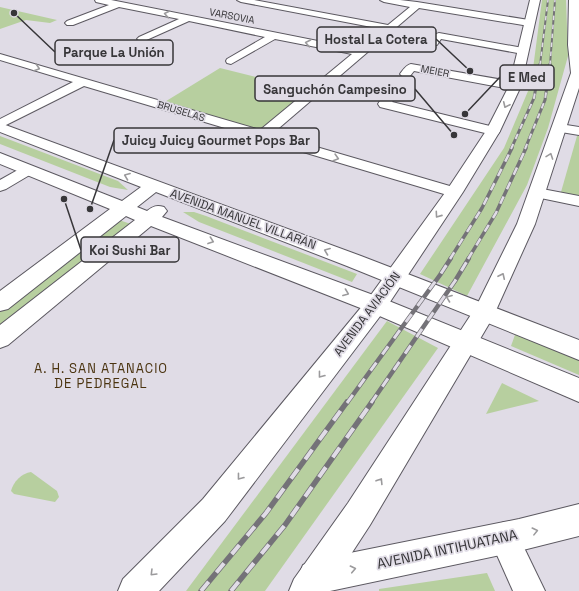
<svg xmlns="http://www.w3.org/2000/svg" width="579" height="591" font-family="'Space Grotesk',sans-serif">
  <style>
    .green { fill: #b7cf9f }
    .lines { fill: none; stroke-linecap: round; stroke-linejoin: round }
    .street-casing { stroke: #5c5961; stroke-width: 2 }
    .secondary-casing { stroke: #5c5961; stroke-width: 2 }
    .primary-casing { stroke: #5c5961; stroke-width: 2 }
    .street { fill: #fff; fill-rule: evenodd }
    .secondary { fill: #fff; fill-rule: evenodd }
    .primary { fill: #fff; fill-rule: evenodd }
    .rail-far4-casing { stroke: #747278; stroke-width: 2 }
    .rail-far3-casing { stroke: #747278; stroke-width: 3 }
    .rail-far2-casing { stroke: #747278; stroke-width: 3.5 }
    .rail-far1-casing { stroke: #747278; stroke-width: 4.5 }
    .rail-casing { stroke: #747278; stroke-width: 5.5 }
    .rail-far4 { stroke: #e0dce6; stroke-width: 1.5; stroke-dasharray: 4.5; stroke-linecap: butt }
    .rail-far3 { stroke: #e0dce6; stroke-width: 2; stroke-dasharray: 5.5; stroke-linecap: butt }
    .rail-far2 { stroke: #e0dce6; stroke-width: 2.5; stroke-dasharray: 8; stroke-linecap: butt }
    .rail-far1 { stroke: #e0dce6; stroke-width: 3; stroke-dasharray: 10; stroke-linecap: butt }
    .rail { stroke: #e0dce6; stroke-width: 4; stroke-dasharray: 12; stroke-linecap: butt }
    .oneway { stroke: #9b9a9c }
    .labels { text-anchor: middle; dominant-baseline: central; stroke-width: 3.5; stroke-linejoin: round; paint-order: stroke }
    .far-street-label { font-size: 10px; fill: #373639; stroke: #e0dce6 }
    .street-label { font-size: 12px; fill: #373639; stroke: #e0dce6 }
    .neighbourhood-label { font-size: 13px; letter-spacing: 1px; fill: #4a330f; stroke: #e0dce6 }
    .near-street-label { font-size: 14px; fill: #373639; stroke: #e0dce6 }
    .leader { fill: none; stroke: #373639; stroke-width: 1.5 }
    .callout-dot { fill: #373639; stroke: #e0dce6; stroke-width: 1.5 }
    .callout { fill: #e0dce6; stroke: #373639; stroke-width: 1.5 }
    .callout-label { font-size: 13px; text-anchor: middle; font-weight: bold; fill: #373639 }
  </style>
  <rect width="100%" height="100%" fill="#e0dce6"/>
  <g class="green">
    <path d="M 542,0 L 566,0 L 568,56 L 548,128 L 527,185 L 467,296 L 420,274 L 504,148 L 531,84 Z"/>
    <path d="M 0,7 L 57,20 L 50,23 L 26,20 L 0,29 Z"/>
    <path d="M 220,68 L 309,90 L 259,131 L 163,103 Z"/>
    <path d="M 0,136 L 118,181 L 128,190 L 110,187 L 0,144 Z"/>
    <path d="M 577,136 L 579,136 L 579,196 L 561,192 Z"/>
    <path d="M 183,212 L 194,212 L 206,216 L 357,274 L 352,282 L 199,222 Z"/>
    <path d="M 119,220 L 131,224 L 0,327 L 0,312 Z"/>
    <path d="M 387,321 L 438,348 L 265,591 L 186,591 Z"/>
    <path d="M 516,332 L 579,359 L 579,375 L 511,346 Z"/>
    <path d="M 502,383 L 539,401 L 486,414 Z"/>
    <path d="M 31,472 L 57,491 L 59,497 L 55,502 L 14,494 L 11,491 C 13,482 22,473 31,472 Z"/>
    <path d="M 487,573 L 495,591 L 379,591 L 379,589 Z"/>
  </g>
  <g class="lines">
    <g class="street-casing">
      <g id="street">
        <path d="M 95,0 L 111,0 L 358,49 L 382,29 L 241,2 L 237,0 L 254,0 L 388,25 L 410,7 L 384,2 L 380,0 L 400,0 L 417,2 L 529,20 L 534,23 L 529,26 L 419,8 L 272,134 L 460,189 L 462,192 L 460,195 L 454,197 L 263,140 L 256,139 L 255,137 L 84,86 L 0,128 L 0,119 L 73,82 L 0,60 L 0,54 L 260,130 L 352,54 L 275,39 L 231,64 L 227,63 L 226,61 L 227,59 L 265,37 L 189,21 L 142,42 L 137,39 L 139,37 L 179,19 L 119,7 L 73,25 L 67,25 L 65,23 L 67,21 L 109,5 L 96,2 Z"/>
        <path d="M 439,33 L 523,48 L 528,51 L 523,54 L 441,39 L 437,45 L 429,45 L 428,43 C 431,39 434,34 439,33 Z"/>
        <path d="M 411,64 L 515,82 L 519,84 L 521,86 L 519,88 L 515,90 L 414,71 L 410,76 L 402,76 L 400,74 C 403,70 406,65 411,64 Z"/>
        <path d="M 390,93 L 394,94 L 396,97 L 392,102 L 498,128 L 500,131 L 498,134 L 493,135 L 380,107 L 378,104 C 381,99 384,95 390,93 Z"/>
        <path d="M 560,124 L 579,127 L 579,135 L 555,131 L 553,128 L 555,125 Z"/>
        <path d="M 28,165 L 33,167 L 36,170 L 33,173 L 6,189 L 0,191 L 0,180 L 23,167 Z"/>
        <path d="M 537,188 L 579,196 L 579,206 L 531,196 L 529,193 L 531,190 Z"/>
        <path d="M 504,522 L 514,527 L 545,591 L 513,591 L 489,537 L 494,527 Z"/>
      </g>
    </g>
    <g class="secondary-casing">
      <g id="secondary">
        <path d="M 0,123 L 361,256 L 579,340 L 579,360 L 347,266 L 156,192 L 137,207 L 147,211 C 153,206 157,205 164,207 L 167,211 L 162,217 L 384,299 L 579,378 L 579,402 L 368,311 L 151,226 L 8,345 L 0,348 L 0,325 L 135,220 L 126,216 L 8,309 L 0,311 L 0,291 L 110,209 L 0,164 L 0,153 L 122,201 L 141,187 L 0,132 Z"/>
        <path d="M 579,504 L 579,536 L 519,551 L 330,591 L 307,591 L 303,589 L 298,577 L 303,565 L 315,560 L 519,519 Z"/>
      </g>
    </g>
    <g class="primary-casing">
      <g id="primary">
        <path d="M 530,0 L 540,0 L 521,86 L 500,131 L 463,192 L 384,311 L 225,521 L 159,591 L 118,591 L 123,579 L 203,499 L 368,299 L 447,190 L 486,131 L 509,86 Z"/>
        <path d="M 569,0 L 579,0 L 579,88 L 535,224 L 493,317 L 370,525 L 327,591 L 289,591 L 294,579 L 348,503 L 476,307 L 517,224 L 571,73 L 568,45 Z"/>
      </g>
    </g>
    <use href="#street" class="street"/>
    <use href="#secondary" class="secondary"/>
    <use href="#primary" class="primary"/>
    <g class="rail-far4-casing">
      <g id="rail-far4">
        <path d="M 540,65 L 548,0"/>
        <path d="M 550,65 L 555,0"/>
      </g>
    </g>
    <g class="rail-far3-casing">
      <g id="rail-far3">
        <path d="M 511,149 L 534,98 L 540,64"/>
        <path d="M 525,149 L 545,100 L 550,64"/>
      </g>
    </g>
    <g class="rail-far2-casing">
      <g id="rail-far2">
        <path d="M 450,259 L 482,208 L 512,148"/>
        <path d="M 468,259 L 496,213 L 526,148"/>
      </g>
    </g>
    <g class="rail-far1-casing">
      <g id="rail-far1">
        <path d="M 347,403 L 440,275 L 451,258"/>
        <path d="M 371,403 L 455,281 L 469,258"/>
      </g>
    </g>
    <g class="rail-casing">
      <g id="rail">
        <path d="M 201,591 L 266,513 L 347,402"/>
        <path d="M 231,591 L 285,525 L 372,402"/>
      </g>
    </g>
    <use href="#rail-far4" class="rail-far4"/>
    <use href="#rail-far3" class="rail-far3"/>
    <use href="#rail-far2" class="rail-far2"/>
    <use href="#rail-far1" class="rail-far1"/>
    <use href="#rail" class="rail"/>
  </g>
  <defs><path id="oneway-chevron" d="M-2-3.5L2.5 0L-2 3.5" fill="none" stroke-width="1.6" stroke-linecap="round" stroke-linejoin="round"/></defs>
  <g class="oneway">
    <use href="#oneway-chevron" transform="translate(167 14) rotate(-168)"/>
    <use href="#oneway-chevron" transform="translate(308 43) rotate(-169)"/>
    <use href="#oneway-chevron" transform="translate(37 68) rotate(17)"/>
    <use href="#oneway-chevron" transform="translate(506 105) rotate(115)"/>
    <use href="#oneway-chevron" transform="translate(550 156) rotate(-70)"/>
    <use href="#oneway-chevron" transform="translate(336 158) rotate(16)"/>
    <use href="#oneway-chevron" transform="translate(127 176) rotate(-159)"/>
    <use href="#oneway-chevron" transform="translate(438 215) rotate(125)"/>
    <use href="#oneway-chevron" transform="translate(211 241) rotate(20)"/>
    <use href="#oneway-chevron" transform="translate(327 251) rotate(-159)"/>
    <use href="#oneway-chevron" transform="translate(502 276) rotate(-65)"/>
    <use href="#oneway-chevron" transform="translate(346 293) rotate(21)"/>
    <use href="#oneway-chevron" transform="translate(449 298) rotate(-159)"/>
    <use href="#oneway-chevron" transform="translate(321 375) rotate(128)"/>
    <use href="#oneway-chevron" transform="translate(240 477) rotate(128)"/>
    <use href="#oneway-chevron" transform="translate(380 481) rotate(-58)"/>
    <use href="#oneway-chevron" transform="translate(535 531) rotate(-14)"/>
    <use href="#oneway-chevron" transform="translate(353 569) rotate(-12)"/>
    <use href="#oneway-chevron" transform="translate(153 573) rotate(135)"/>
  </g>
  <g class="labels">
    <g class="far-street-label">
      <text transform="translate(232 16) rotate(11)">VARSOVIA</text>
      <text transform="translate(435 71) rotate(11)">MEIER</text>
      <text transform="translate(181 111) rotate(17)">BRUSELAS</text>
    </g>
    <g class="street-label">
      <text transform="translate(243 219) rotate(20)">AVENIDA MANUEL VILLARÁN</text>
      <text transform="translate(367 314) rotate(-53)">AVENIDA AVIACIÓN</text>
    </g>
    <g class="neighbourhood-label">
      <text x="101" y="368">A. H. SAN ATANACIO<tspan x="101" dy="15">DE PEDREGAL</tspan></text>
    </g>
    <g class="near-street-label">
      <text transform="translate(447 549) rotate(-12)">AVENIDA INTIHUATANA</text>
    </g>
  </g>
  <path class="leader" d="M470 71L436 39M14 13L55 52M465 114L500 77M454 135L415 89M90 209L114 140M64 199L81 250"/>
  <g class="callout-dot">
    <circle cx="470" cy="71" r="4"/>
    <circle cx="14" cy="13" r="4"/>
    <circle cx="465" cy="114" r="4"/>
    <circle cx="454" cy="135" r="4"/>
    <circle cx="90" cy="209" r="4"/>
    <circle cx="64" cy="199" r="4"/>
  </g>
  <g class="callout">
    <rect x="317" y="27" width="119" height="25" rx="4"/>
    <rect x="55" y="40" width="118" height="25" rx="4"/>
    <rect x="500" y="65" width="54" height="25" rx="4"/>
    <rect x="255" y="76" width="160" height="25" rx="4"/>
    <rect x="114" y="128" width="205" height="25" rx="4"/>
    <rect x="81" y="237" width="98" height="25" rx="4"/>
  </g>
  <g class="callout-label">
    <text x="376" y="44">Hostal La Cotera</text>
    <text x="114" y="57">Parque La Unión</text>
    <text x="527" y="82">E Med</text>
    <text x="335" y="94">Sanguchón Campesino</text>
    <text x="216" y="145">Juicy Juicy Gourmet Pops Bar</text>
    <text x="130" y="255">Koi Sushi Bar</text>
  </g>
</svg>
